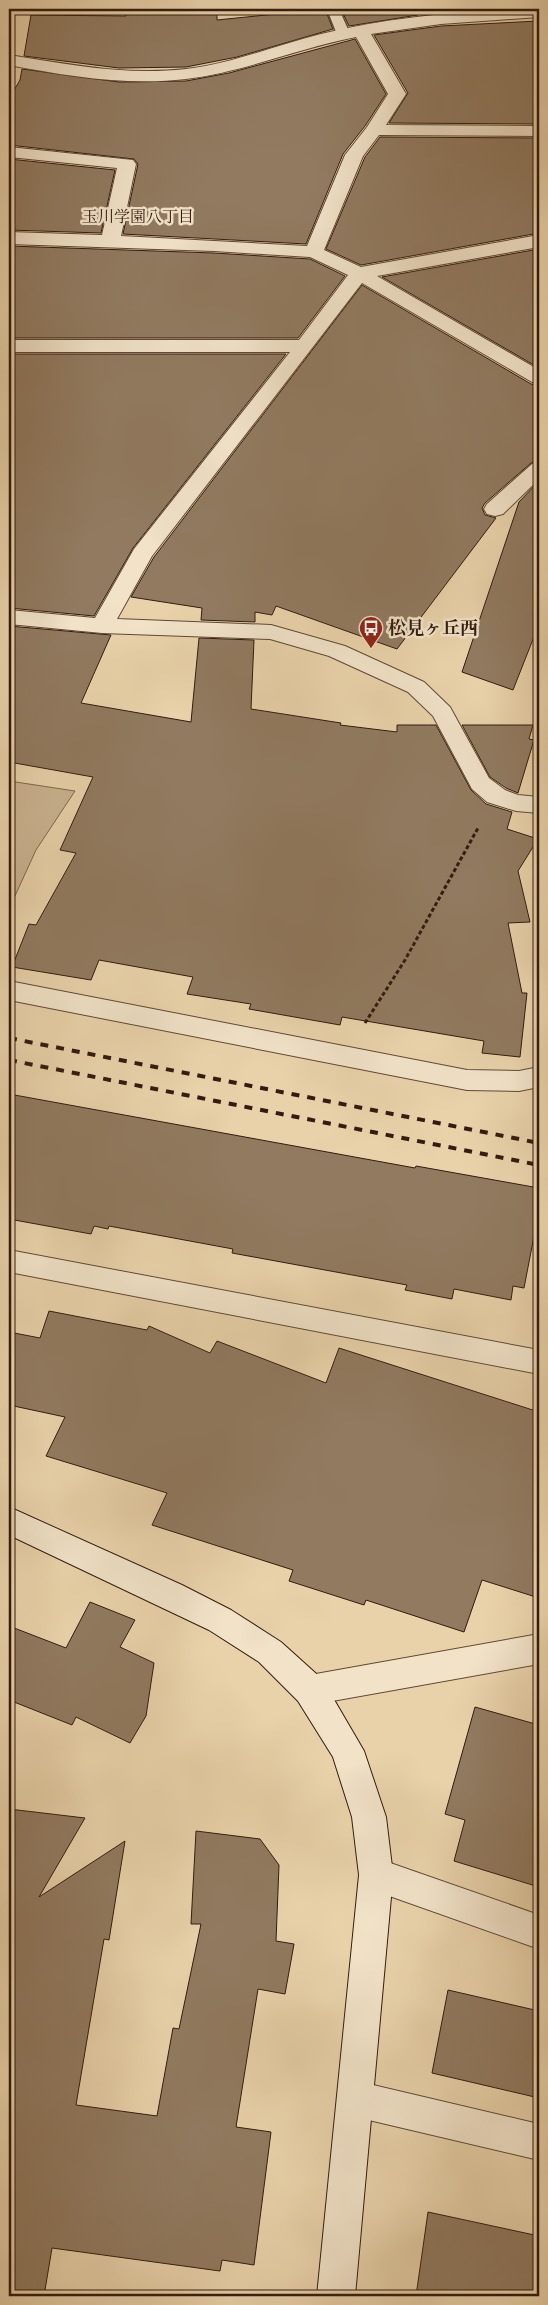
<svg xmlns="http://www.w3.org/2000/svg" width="548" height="2305" font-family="'Libre Bodoni','Noto Serif JP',serif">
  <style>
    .green { fill: #cab390; stroke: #7e6750 }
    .building { fill: #917a60; stroke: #321b10 }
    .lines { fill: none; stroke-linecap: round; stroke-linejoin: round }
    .lane-casing { stroke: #604936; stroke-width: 3 }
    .street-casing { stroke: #604936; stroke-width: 2 }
    .secondary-casing { stroke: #321b10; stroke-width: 2 }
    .path { stroke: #321b10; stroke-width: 3; stroke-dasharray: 4 2.5; stroke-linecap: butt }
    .lane { fill: #f1e2c8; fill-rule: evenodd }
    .street { fill: #f1e2c8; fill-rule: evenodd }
    .secondary { fill: #f1e2c8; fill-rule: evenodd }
    .rail { stroke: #321b10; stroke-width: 4; stroke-dasharray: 8 8; stroke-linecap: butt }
    .labels { text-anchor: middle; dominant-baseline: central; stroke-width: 5; stroke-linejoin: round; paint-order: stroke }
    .far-neighbourhood-label { font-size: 16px; fill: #321b10; stroke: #f1e2c8 }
    .poi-label { font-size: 18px; font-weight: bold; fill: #321b10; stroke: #f1e2c8; text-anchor: start }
  </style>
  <rect width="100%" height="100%" fill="#e9d2aa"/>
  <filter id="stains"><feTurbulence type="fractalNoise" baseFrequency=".004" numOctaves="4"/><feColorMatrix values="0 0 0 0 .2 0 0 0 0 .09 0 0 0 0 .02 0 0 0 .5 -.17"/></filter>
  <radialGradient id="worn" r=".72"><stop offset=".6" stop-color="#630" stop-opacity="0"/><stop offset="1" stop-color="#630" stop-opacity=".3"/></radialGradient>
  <path class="green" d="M 9,781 L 75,791 L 36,850 L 9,909 Z"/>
  <g class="building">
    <path d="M 127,9 L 217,9 L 217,20 L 325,9 L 333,29 L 237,57 L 186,67 L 119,68 L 24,56 L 31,15 L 126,16 Z"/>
    <path d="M 341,9 L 416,9 L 418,15 L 349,26 Z"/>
    <path d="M 539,21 L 539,124 L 389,123 L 408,93 L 374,35 L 441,26 Z"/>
    <path d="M 355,39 L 386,94 L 365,126 L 343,154 L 306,244 L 123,234 L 138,164 L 134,159 L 9,145 L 9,99 L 20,80 L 22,69 L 119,82 L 186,81 L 229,73 Z"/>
    <path d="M 380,137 L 539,138 L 539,233 L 361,265 L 326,249 L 365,157 Z"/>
    <path d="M 9,159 L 115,170 L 101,233 L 9,230 Z"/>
    <path d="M 9,246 L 214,253 L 310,259 L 345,276 L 298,338 L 9,338 Z"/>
    <path d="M 539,249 L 539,368 L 382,277 Z"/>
    <path d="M 362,285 L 531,384 L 539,386 L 539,460 L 531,463 L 485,503 L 482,508 L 485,515 L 496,518 L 397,649 L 276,606 L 272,615 L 255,612 L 255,622 L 201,620 L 202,608 L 131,597 L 154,557 Z"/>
    <path d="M 9,354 L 286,354 L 133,548 L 94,616 L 9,608 Z"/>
    <path d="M 539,481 L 539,624 L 513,690 L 462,672 L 519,502 Z"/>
    <path d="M 9,626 L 111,635 L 81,703 L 191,722 L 199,638 L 254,640 L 251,709 L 341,723 L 340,725 L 397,732 L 397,725 L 436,725 L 471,790 L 486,804 L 512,812 L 507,829 L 538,839 L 518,871 L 530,922 L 508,923 L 522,993 L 527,993 L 520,1057 L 482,1053 L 484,1041 L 342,1017 L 340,1025 L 249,1009 L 251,1004 L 187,994 L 193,977 L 99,960 L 91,980 L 12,967 L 29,924 L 36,925 L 76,853 L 60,850 L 93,777 L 9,762 Z"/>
    <path d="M 462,725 L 533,725 L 529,739 L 534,740 L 518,793 L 506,788 L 490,777 Z"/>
    <path d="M 9,1094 L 415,1168 L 416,1166 L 539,1188 L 539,1232 L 535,1231 L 524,1288 L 513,1286 L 511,1300 L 454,1289 L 452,1299 L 405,1290 L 407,1285 L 232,1253 L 233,1249 L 109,1226 L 108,1229 L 94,1226 L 91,1234 L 9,1219 Z"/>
    <path d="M 49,1311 L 147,1330 L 149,1326 L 210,1353 L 217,1341 L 326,1383 L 339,1348 L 539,1412 L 539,1598 L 482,1580 L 464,1632 L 366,1600 L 364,1605 L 289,1581 L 293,1570 L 152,1525 L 167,1493 L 46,1456 L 65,1417 L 9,1405 L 9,1332 L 40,1338 Z"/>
    <path d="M 90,1602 L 135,1620 L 120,1647 L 154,1663 L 146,1716 L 130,1743 L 76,1717 L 72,1725 L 9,1700 L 9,1626 L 66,1648 Z"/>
    <path d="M 475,1707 L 539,1725 L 539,1887 L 454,1861 L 465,1820 L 445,1814 Z"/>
    <path d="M 9,1809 L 85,1818 L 39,1897 L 125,1841 L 109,1940 L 104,1939 L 76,2105 L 157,2116 L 173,2028 L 179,2029 L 201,1924 L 191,1924 L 196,1831 L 260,1839 L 279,1865 L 276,1941 L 294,1944 L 285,1994 L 258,1989 L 236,2127 L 271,2132 L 254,2265 L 222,2260 L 220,2271 L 52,2248 L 44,2296 L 9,2296 Z"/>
    <path d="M 448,1990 L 539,2011 L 539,2098 L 432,2073 Z"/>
    <path d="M 428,2212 L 539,2236 L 539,2296 L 416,2296 Z"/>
  </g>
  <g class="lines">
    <g class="lane-casing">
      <path id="lane" d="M 327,9 L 339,9 L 350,34 L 348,37 L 338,37 Z"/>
    </g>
    <g class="street-casing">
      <g id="street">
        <path d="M 505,9 L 539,9 L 539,17 L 441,24 L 371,34 L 406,94 L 386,125 L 539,126 L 539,136 L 379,135 L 363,156 L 324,250 L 361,267 L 539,235 L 539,247 L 377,276 L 539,370 L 539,384 L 532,382 L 362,283 L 152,556 L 117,619 L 271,625 L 345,646 L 424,682 L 450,707 L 489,778 L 505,790 L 518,795 L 539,797 L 539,813 L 516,811 L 487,802 L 472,789 L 433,716 L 408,692 L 329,656 L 270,639 L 102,633 L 9,624 L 9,610 L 95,618 L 134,549 L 290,352 L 9,352 L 9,340 L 299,340 L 348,275 L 310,257 L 214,251 L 9,244 L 9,232 L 102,235 L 117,168 L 9,157 L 9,147 L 133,160 L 136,164 L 121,236 L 307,246 L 345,155 L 367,127 L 388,94 L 356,37 C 299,48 244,72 186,79 C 128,86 66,76 9,65 L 9,55 C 67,64 126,76 186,69 C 232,64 276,45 321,34 C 382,19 443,13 505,9 Z"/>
        <path d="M 539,462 L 539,479 L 503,514 L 495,516 L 487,514 L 484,509 L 487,504 L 532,464 Z"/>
        <path d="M 9,981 L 467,1070 L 519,1071 L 539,1067 L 539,1087 L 519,1091 L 467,1090 L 9,1000 Z"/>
        <path d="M 9,1250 L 539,1350 L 539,1374 L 9,1272 Z"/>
        <path d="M 539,1634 L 539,1664 L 310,1705 L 298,1701 L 294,1690 L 298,1679 L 310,1675 Z"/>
        <path d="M 376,1858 L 539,1915 L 539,1949 L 364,1887 L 359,1875 L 364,1863 Z"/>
        <path d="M 356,2081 L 539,2124 L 539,2160 L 356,2117 L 343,2112 L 338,2099 L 343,2086 Z"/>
      </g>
    </g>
    <g class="secondary-casing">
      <path id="secondary" d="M 9,1507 L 182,1585 L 231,1610 L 281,1642 L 322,1679 L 364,1751 L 386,1817 L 393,1875 L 355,2296 L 317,2296 L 359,1875 L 352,1817 L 333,1757 L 298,1701 L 259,1662 L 209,1630 L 9,1535 Z"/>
    </g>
    <path class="path" d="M 365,1023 L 405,960 L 478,828"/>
    <use href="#lane" class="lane"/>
    <use href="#street" class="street"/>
    <use href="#secondary" class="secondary"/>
    <g class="rail">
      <path d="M 9,1038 L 539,1143"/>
      <path d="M 9,1060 L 539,1165"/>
    </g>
  </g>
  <defs>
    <g id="bus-pin" transform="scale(1.25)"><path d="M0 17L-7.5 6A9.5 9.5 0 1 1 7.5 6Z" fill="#8f2418" stroke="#f1e2c8"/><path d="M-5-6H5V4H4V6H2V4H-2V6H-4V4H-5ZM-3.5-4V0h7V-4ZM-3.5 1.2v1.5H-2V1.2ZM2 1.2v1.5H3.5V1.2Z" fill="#fff"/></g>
  </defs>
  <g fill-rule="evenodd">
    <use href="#bus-pin" x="371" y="628"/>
  </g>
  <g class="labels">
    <g class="far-neighbourhood-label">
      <text x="138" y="217">玉川学園八丁目</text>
    </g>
    <g class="poi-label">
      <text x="388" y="628">松見ヶ丘西</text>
    </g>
  </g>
  <rect width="548" height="2305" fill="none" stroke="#e9d2aa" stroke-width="30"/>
  <rect x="10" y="10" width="528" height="2285" fill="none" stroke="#321b10" stroke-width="2.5"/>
  <rect x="15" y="15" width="518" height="2275" fill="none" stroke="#321b10"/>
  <rect width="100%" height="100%" filter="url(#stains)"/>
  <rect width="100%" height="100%" fill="url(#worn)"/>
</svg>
